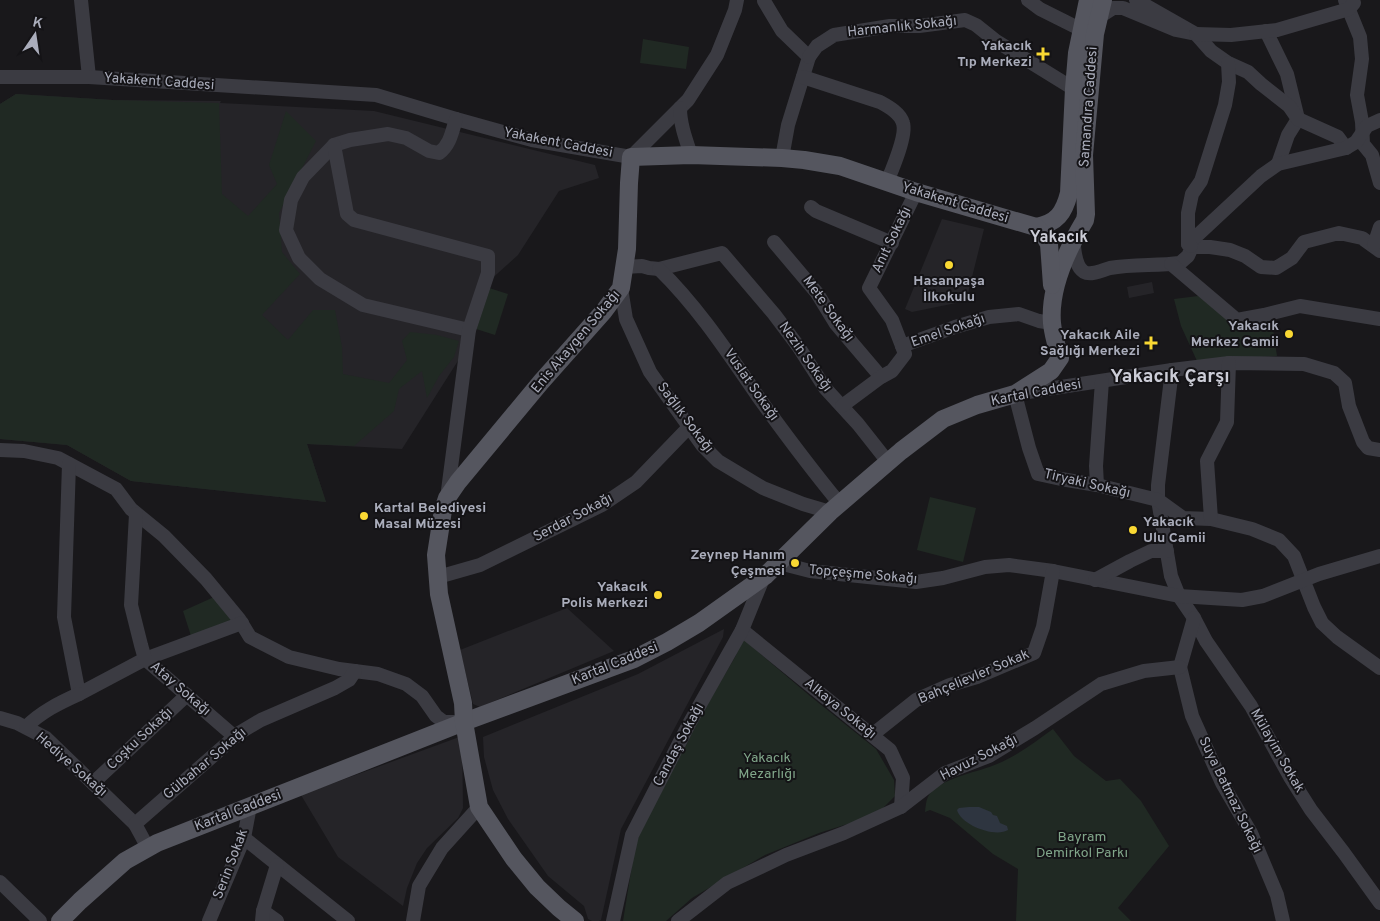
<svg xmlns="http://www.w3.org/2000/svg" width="1380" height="921" font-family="Overpass,sans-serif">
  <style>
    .built { fill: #252428 }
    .green { fill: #202923 }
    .water { fill: #2e3540 }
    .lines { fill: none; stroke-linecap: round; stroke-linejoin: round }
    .minor { stroke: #3b3b42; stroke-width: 14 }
    .major { stroke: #55565f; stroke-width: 18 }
    .poi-dot { fill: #f9d833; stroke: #141316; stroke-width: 2 }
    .labels { text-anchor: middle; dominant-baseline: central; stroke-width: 4; stroke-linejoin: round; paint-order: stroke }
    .street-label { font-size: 14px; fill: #aaadbb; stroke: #141316 }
    .poi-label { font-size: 14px; font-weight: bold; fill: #aaadbb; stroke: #141316; text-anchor: end }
    .park-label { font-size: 14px; fill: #81a68a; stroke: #141316 }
    .quarter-label { font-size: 16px; font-weight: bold; fill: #cccdd7; stroke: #141316 }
    .district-label { font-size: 19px; font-weight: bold; fill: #cccdd7; stroke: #141316 }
  </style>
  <rect width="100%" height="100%" fill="#19181b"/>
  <g class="built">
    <path d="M 16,94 L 113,100 L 221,101 L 220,103 L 374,111 L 595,165 L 599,178 L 559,191 L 518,255 L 477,292 L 468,345 L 402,449 L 307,444 L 326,502 L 131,481 L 67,445 L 0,439 L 0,104 Z"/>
    <path d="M 942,219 L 984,229 L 966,301 L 912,312 L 905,309 Z"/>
    <path d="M 1152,282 L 1154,293 L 1129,298 L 1127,287 Z"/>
    <path d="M 567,608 L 614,651 L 480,707 L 473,704 L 460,650 Z"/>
    <path d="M 724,629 L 723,637 L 621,829 L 601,920 L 599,921 L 592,921 L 588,919 L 584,906 L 548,876 L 508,819 L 493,790 L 484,757 L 483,737 L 638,674 Z"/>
    <path d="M 462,736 L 463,808 L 458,818 L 427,848 L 417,863 L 407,888 L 403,906 L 338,857 L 301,795 Z"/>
  </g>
  <g class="green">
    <path d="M 643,39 L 689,47 L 686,69 L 640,63 Z"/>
    <path d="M 16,94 L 113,100 L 219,103 L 222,194 L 248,216 L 277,184 L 269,165 L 286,111 L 316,141 L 279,213 L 282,252 L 300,274 L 262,315 L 288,340 L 313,310 L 335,310 L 342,347 L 343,374 L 389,383 L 407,360 L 402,341 L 410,332 L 437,335 L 459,341 L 454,357 L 439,376 L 427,398 L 422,371 L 399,389 L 394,411 L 354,446 L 307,444 L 326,502 L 131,481 L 67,445 L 0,439 L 0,104 Z"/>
    <path d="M 486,287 L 508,294 L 495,335 L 473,328 Z"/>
    <path d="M 1198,296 L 1232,314 L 1272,322 L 1277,356 L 1197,361 L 1181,326 L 1174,299 Z"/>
    <path d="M 930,497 L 976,508 L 963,562 L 917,550 Z"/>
    <path d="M 214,597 L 233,620 L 192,639 L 183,611 Z"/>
    <path d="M 743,639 L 810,696 L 876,749 L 894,780 L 895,796 L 876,815 L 819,833 L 765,855 L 692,898 L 666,921 L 623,921 L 635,847 L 639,835 L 702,714 L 735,657 Z"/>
    <path d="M 1053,729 L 1074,756 L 1106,781 L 1120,779 L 1141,801 L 1169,846 L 1118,908 L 1131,921 L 1016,921 L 1018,869 L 993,854 L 950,818 L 930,810 L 925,812 C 926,804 926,797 932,791 C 947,777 978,772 997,764 C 1017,756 1035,742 1053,729 Z"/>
  </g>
  <path class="water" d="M 969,807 L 979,807 L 991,812 L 993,815 L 997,816 L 1000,823 L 1007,826 L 1008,830 C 995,838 961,825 957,810 L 959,808 Z"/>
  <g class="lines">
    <g class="minor">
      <path d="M 81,0 L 89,77"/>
      <path d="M 1028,0 L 1040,9 L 1082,30"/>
      <path d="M 1345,0 L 1360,37 L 1362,59 L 1357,95 L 1362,122 L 1363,144 L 1372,155 L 1380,183"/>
      <path d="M 764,1 L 782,31 L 809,57 L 788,125 L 782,158"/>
      <path d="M 1099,17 L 1113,8 L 1123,8 L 1176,30 L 1196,34 L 1136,0"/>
      <path d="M 1266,31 L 1287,74 L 1298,119 L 1288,135 L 1278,164"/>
      <path d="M 1196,34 L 1211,51 L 1228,63 L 1248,72 L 1261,84 L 1289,106 L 1298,119 L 1338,137 L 1346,148"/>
      <path d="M 1196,34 L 1231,35 L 1277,30 L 1349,9 L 1354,3"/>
      <path d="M 809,57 L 817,46 L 834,35 L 890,26 L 919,26 L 965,20 L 976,25 L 996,41 L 1074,89"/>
      <path d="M 0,77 L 89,77 L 376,95 L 456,119 L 532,140 L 631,157 L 688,100 L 717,55 L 735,10 L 737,0"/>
      <path d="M 803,77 L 880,102 C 889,107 900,113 903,123 C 907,135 892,170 887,182"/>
      <path d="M 680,108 C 680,124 686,140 691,155"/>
      <path d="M 456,119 C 452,132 450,145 439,153 L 429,151 L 406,138 L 388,134 L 350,140 L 334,145 L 303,177 L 291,200 L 286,230 L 299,258 L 320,279 L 363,305 L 469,330"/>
      <path d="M 334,145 L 347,214 L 354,220 L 488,256 L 488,273 L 469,330 L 447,498"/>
      <path d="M 811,207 L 816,211 L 892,243"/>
      <path d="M 1073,240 C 1075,249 1074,266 1084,272 C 1091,276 1103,270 1110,268 C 1133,264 1157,266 1180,263 L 1188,256 L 1192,247 L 1210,247 L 1230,250 L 1245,256 L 1261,267 L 1276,268 L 1292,258 L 1304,242 L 1339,233 L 1362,238 L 1380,251"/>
      <path d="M 774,242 L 817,293 L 836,324 L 881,377"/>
      <path d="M 1188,244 L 1261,176 L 1278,164 L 1346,148 L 1356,142 L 1367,126 L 1380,120"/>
      <path d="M 1374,245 L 1380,227"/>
      <path d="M 1191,246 L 1188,244 L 1188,213 L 1192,194 L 1201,181 L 1225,105 L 1229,82 L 1228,63"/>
      <path d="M 1171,264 L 1237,320 L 1264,315 L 1300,306 L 1380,319"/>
      <path d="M 624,267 L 642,266 L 649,268 L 659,269 L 722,253 L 774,314 L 798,346 L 825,388 L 858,424 L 888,462"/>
      <path d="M 659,269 C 698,307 728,353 759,398 C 785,434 812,470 840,504"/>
      <path d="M 621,288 L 626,319 L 650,372 L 702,445 L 718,461 L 763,488 L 803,504 L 830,512"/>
      <path d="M 902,346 L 892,320 L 869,288 L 916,192"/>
      <path d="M 1172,370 L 1158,485 L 1158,500 L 1171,576 L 1179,596 L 1194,618 L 1206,641 L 1251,706 L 1290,777 L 1311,810 L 1344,853 L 1380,903"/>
      <path d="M 842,406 L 881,377 L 892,371 L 905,354 L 902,346 L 955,327 L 989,317 L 1019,314 L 1039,321 L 1052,323"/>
      <path d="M 0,450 L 24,451 L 58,458 L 116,489 L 131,509 L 164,536 L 206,579 L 239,619 L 250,637 L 289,657 L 339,669 L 378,674 L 406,684 L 422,696 L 436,716 L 444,722 L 460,722"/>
      <path d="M 1380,450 L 1368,448 L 1363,442 L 1349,406 L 1345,383 L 1334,373 L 1304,364 L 1229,363 L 1172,370 L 1015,394 L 1029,448 L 1038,474 L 1061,479 L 1097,485 L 1158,500 L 1183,518 L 1211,519 L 1252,529 L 1279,540 L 1294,556 L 1314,607 L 1322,623 L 1337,637 L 1380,668"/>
      <path d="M 69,464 L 64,617 L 79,694 L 145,659 L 242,623"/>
      <path d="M 1097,485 L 1096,466 L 1102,381"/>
      <path d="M 136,514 L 131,605 L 141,645 L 145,659 L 235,737"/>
      <path d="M 1211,519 L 1207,461 L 1227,422 L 1229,363"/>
      <path d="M 779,563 L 810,571 L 916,582 L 943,578 L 985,567 L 1009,565 L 1053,571 L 1179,596 L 1242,600 L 1263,596 L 1319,574 L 1380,556"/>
      <path d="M 438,577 L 480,565 L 602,505 L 636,482 L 689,427"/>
      <path d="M 1095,580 L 1130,561 L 1151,551 L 1167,551"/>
      <path d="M 742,630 L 890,750 L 903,778 L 901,807"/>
      <path d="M 1180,667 L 1192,716 L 1222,783 L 1251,833 L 1277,895 L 1283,921"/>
      <path d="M 1180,667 L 1194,618"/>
      <path d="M 0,718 L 17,723 L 46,738 L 135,824"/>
      <path d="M 26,727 C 41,712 59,703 79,694"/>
      <path d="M 872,735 L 916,700 L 950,685 L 977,677 L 1034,653 L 1043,627 L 1053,571"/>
      <path d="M 93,783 L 187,695"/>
      <path d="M 244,838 L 348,921"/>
      <path d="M 148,848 L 135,824 L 239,733 L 261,720 L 335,688 L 349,680 L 355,671"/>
      <path d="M 0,882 L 40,921"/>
      <path d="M 263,911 L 277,921"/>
      <path d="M 209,921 L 244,838 L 250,806"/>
      <path d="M 262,921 L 263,911 L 277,865"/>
      <path d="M 413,921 L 419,886 L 442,848 L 479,807"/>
      <path d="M 613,921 L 632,835 L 689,724 L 742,630 L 764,576"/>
      <path d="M 678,921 L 727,883 L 786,855 L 844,833 L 901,807 L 945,773 L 989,756 L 1035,728 L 1101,684 L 1144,671 L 1180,667"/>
    </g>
    <g class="major">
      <path d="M 1036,227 C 1057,223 1064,213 1069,193 L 1074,89 L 1077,53 L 1088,0"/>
      <path d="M 60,921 L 80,901 L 125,861 L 157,843 L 464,722 L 634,659 L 667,642 L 699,623 L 765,576 L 830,512 L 901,451 L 943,419 L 977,405 L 1015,394 L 1051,371 L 1060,358 C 1057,347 1053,335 1052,323 C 1049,288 1067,250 1085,220 L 1086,214 L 1084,155 L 1095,34 L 1103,0"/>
      <path d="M 575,921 L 559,908 L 537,887 L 514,859 L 479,807 L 464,722 L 463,703 L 439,594 L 436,555 L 443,510 L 447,498 L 458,482 L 541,382 L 604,311 L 621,288 L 627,249 L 629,183 L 631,157 L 691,155 L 782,158 L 804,160 L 840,166 L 916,192 L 1036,227 L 1045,237 L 1049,244 L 1052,285"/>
    </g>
  </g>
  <g class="poi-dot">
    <path d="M1040.5 46.5h5v5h5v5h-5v5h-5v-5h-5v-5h5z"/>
    <circle cx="949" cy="265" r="5"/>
    <circle cx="1289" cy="334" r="5"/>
    <path d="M1148.5 335.5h5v5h5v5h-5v5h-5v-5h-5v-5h5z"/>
    <circle cx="364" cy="516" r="5"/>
    <circle cx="1133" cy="530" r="5"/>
    <circle cx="795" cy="563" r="5"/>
    <circle cx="658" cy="595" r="5"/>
  </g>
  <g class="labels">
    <g class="street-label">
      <text transform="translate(902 27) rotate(-6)">Harmanlık Sokağı</text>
      <text transform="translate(159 82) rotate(4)">Yakakent Caddesi</text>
      <text transform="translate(1089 107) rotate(-86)">Samandıra Caddesi</text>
      <text transform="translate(558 143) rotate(11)">Yakakent Caddesi</text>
      <text transform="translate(955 203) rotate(17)">Yakakent Caddesi</text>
      <text transform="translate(892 240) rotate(-64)">Anıt Sokağı</text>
      <text transform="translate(828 309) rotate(54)">Mete Sokağı</text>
      <text transform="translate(948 331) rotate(-19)">Emel Sokağı</text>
      <text transform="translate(576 342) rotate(-50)">Enis Akaygen Sokağı</text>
      <text transform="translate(805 357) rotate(55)">Nezih Sokağı</text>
      <text transform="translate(751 385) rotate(55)">Vuslat Sokağı</text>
      <text transform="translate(1036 393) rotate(-11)">Kartal Caddesi</text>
      <text transform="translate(685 418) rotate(53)">Sağlık Sokağı</text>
      <text transform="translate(1087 484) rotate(13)">Tiryaki Sokağı</text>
      <text transform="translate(573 518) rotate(-28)">Serdar Sokağı</text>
      <text transform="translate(863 575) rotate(5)">Topçeşme Sokağı</text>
      <text transform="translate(615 664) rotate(-22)">Kartal Caddesi</text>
      <text transform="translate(974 677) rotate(-23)">Bahçelievler Sokak</text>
      <text transform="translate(180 689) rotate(41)">Atay Sokağı</text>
      <text transform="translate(840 709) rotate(39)">Alkaya Sokağı</text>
      <text transform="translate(140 739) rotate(-43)">Coşku Sokağı</text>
      <text transform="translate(679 745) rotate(-62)">Candaş Sokağı</text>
      <text transform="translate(1277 751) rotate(60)">Mülayim Sokak</text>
      <text transform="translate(979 758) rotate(-27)">Havuz Sokağı</text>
      <text transform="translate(205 764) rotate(-40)">Gülbahar Sokağı</text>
      <text transform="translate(71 765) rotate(41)">Hediye Sokağı</text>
      <text transform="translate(1230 795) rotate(64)">Suya Batmaz Sokağı</text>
      <text transform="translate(238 811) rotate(-21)">Kartal Caddesi</text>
      <text transform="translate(231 864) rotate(-69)">Serin Sokak</text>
    </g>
    <g class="poi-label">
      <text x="1032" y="46">Yakacık<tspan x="1032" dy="16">Tıp Merkezi</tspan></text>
      <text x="949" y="281" text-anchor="middle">Hasanpaşa<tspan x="949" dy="16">İlkokulu</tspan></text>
      <text x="1279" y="326">Yakacık<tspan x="1279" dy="16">Merkez Camii</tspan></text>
      <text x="1140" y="335">Yakacık Aile<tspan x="1140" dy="16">Sağlığı Merkezi</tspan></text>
      <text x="374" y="508" text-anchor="start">Kartal Belediyesi<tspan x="374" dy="16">Masal Müzesi</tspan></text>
      <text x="1143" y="522" text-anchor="start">Yakacık<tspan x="1143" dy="16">Ulu Camii</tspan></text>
      <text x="785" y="555">Zeynep Hanım<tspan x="785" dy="16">Çeşmesi</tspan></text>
      <text x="648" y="587">Yakacık<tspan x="648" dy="16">Polis Merkezi</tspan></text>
    </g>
    <g class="park-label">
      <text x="767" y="758">Yakacık<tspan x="767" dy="16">Mezarlığı</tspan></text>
      <text x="1082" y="837">Bayram<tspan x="1082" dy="16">Demirkol Parkı</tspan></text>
    </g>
    <g class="quarter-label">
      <text x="1059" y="238">Yakacık</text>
    </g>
    <g class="district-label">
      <text x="1170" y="377">Yakacık Çarşı</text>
    </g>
  </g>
  <g transform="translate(35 35) rotate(13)" stroke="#141316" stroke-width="4" paint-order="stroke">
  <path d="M0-4L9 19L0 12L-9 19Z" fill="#aaadbb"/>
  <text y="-8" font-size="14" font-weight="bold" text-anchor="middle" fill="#aaadbb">K</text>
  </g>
</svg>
